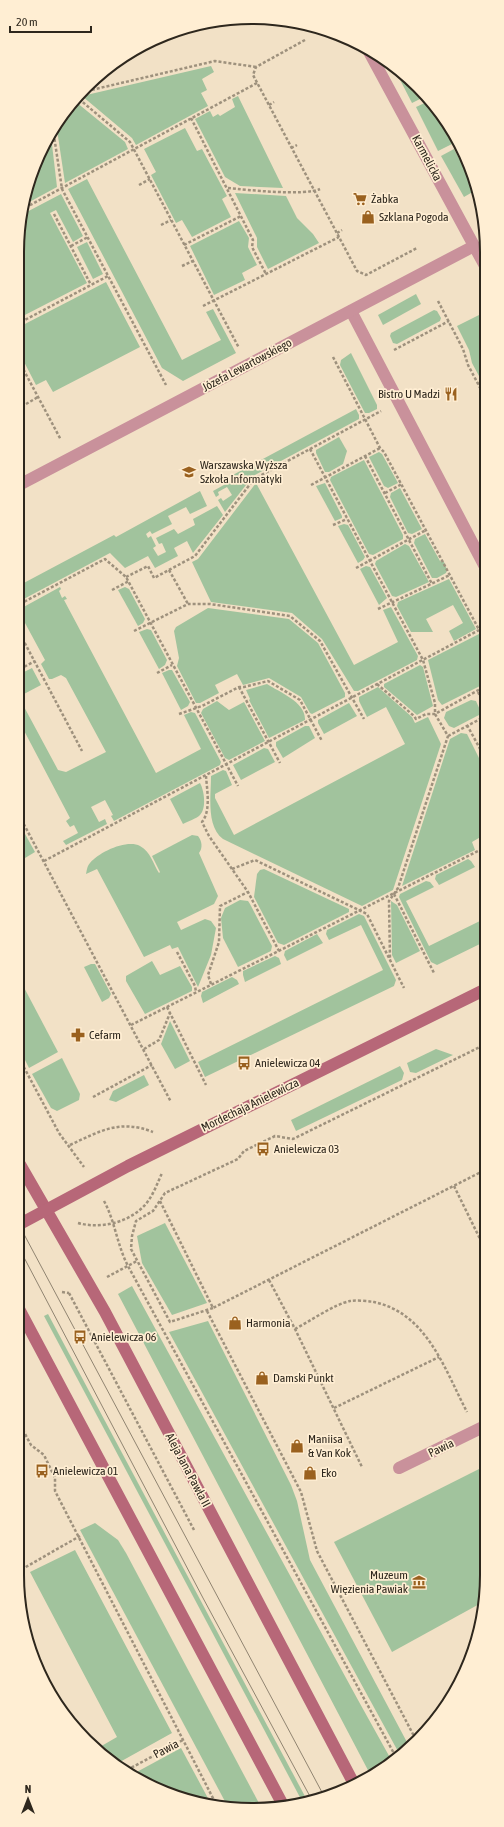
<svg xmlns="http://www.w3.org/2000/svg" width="504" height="1827" font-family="'Asap Condensed',sans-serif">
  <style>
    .green { fill: #a1c39d }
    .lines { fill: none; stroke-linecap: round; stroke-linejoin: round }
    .path { stroke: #9e917d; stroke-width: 2.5; stroke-dasharray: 3 2; stroke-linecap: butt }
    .street { stroke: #c9919b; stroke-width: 12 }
    .secondary { stroke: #b76778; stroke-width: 12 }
    .tram { stroke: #908471; stroke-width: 1 }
    .labels { text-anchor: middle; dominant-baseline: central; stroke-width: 3.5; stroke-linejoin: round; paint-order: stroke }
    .street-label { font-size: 12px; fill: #2e271d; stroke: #ffeed3 }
    .poi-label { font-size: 12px; fill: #2e271d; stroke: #ffeed3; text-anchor: start }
    .rim { fill: none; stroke: #2e271d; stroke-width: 2 }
  </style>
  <rect width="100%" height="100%" fill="#f2e1c6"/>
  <g class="green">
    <path d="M 211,66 L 214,72 L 202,79 L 207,90 L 201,93 L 208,106 L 136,145 L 132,138 L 82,96 Z"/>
    <path d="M 394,68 L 418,86 L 426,96 L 412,103 Z"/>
    <path d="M 238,96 L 283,188 L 240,186 L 225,177 L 195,119 L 210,111 L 213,117 L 218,114 L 220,116 L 235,107 L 232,99 Z"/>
    <path d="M 429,101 L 452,144 L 438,151 L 416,107 Z"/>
    <path d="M 76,102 L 125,142 L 128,149 L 65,183 L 56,123 Z"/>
    <path d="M 185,128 L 197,151 L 202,149 L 227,196 L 222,199 L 231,217 L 192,237 L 182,220 L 176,223 L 151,175 L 156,172 L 144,149 Z"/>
    <path d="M 51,136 L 57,187 L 22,206 Z"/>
    <path d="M 454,149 L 476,190 L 464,197 L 441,156 Z"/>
    <path d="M 87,179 L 182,360 L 221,340 L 206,312 L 213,309 L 236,353 L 183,381 L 162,368 L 68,189 Z"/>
    <path d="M 235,193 L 286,196 L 297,218 L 313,234 L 319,243 L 268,269 L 257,247 L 257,238 Z"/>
    <path d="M 61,194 L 83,236 L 73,242 L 56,210 L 50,213 L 87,283 L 21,317 L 21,215 Z"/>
    <path d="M 239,221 L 249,238 L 248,247 L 257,265 L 242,273 L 245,280 L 214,295 L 190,246 Z"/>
    <path d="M 87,242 L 103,274 L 93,279 L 77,247 Z"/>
    <path d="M 106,282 L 140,347 L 53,392 L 46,380 L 36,385 L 21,356 L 21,326 Z"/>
    <path d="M 416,294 L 421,304 L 383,325 L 378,315 Z"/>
    <path d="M 434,310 L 437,311 L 441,318 L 440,321 L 397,344 L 393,343 L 390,336 L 391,333 Z"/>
    <path d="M 479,315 L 485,325 L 485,376 L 479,376 L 472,363 L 469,350 L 457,326 Z"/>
    <path d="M 351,353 L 377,405 L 377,409 L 369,413 L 365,413 L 340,365 L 341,360 Z"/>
    <path d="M 356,409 L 359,415 L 359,419 L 253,476 L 225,512 L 218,500 L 221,498 L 223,501 L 232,495 L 227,487 L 218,492 L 219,495 L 216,497 L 213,491 L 233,480 L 231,476 Z"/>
    <path d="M 339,437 L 347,451 L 343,464 L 329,472 L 325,472 L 316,453 L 316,450 Z"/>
    <path d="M 379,452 L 382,454 L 398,483 L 388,488 L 384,486 L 369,457 Z"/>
    <path d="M 364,460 L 403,535 L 403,539 L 373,555 L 369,554 L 330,480 L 331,477 Z"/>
    <path d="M 256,483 L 354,665 L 398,642 L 383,610 L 391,607 L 418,656 L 417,660 L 358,691 L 354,691 L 322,639 L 292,613 L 211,602 L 192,562 L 198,559 Z"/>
    <path d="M 325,483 L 342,516 L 342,518 L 335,521 L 316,486 Z"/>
    <path d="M 400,488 L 422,529 L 412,534 L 408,533 L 390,497 L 391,493 Z"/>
    <path d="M 200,491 L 207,506 L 190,514 L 186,507 L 168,516 L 172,524 L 152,534 L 150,531 L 146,534 L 148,538 L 151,536 L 156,546 L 153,548 L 158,556 L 166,552 L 162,543 L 159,544 L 156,538 L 174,529 L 178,534 L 195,525 L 193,519 L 217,506 L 223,515 L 193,553 L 187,541 L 174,548 L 178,556 L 155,568 L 148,556 L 125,568 L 110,553 L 20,601 L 20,585 L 114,535 L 116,537 Z"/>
    <path d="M 344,524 L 348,525 L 365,557 L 363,560 L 358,563 L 338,526 Z"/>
    <path d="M 425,534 L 440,561 L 444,562 L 447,570 L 446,573 L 437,578 L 432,578 L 414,543 L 415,539 Z"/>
    <path d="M 405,544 L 409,546 L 429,582 L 396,597 L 392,596 L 375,564 L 376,561 Z"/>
    <path d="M 366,566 L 370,567 L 387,598 L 379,605 L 360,569 Z"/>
    <path d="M 449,579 L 476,629 L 454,641 L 449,631 L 463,623 L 453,605 L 426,619 L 433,632 L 411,632 L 397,606 L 398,602 Z"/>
    <path d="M 60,587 L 61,589 L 59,591 L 62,598 L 65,596 L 67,599 L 64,600 L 156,773 L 201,749 L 184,715 L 191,712 L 195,713 L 221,762 L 220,765 L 114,821 L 111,816 L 113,815 L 105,800 L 91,807 L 99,822 L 105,819 L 107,824 L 66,845 L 63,841 L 78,833 L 74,825 L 70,827 L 66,821 L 70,818 L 20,723 L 20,674 L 32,668 L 41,685 L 24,694 L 22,703 L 58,770 L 66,772 L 106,752 L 66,678 L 61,675 L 52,679 L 49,679 L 41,664 L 45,660 L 25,623 L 20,623 L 20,609 Z"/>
    <path d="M 125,587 L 129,589 L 145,619 L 143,623 L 138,626 L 118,590 Z"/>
    <path d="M 208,608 L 289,619 L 318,643 L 345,693 L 345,697 L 312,714 L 310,713 L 301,697 L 269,678 L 243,685 L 237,674 L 215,685 L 219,693 L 200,703 L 196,703 L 177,666 L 179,658 L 174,631 L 176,627 Z"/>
    <path d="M 147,629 L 151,630 L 167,660 L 165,665 L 159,669 L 139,632 Z"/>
    <path d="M 479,634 L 484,644 L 484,684 L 442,705 L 438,700 L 428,660 Z"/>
    <path d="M 420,665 L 423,667 L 433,706 L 417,715 L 384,687 L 384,684 Z"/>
    <path d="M 169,670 L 172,670 L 190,702 L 188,706 L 181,710 L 162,673 Z"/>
    <path d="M 267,684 C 279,692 306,702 305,720 L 269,738 L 249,700 L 250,699 L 246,690 Z"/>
    <path d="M 378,687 L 412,717 L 415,723 L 428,717 L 441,744 L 393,890 L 362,906 L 223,839 C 206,826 211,796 211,776 L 223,770 L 226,771 L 232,785 L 215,794 L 215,798 L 234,835 L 405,744 L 386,707 L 367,717 L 359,701 L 359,697 Z"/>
    <path d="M 471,700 L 476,701 L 480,710 L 479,715 L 454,728 L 449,726 L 444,718 L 446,712 Z"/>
    <path d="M 217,701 L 229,710 L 244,702 L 265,741 L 229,760 L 225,758 L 201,713 L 203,709 Z"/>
    <path d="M 349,703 L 357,716 L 324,734 L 318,723 L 318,720 Z"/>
    <path d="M 305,726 L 309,726 L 315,738 L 283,758 L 276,746 L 276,742 Z"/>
    <path d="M 461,733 L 467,734 L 484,768 L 484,835 L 472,842 L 475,850 L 402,886 L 450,739 Z"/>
    <path d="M 264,748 L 268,749 L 275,762 L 241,780 L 233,765 Z"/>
    <path d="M 200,783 C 204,790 207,808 200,815 C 196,819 188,821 183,824 L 170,799 Z"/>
    <path d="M 19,823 L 35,852 L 25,858 L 19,846 Z"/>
    <path d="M 192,835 L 198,836 C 202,841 203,848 199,853 L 218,896 L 214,904 L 177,922 L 181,930 L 205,919 L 211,921 L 216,928 L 211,955 L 198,987 L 178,947 L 172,949 L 170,945 L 144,957 L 97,869 L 86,874 C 87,870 87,866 90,863 C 99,852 127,839 140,846 C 151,852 153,864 159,873 L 160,872 L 152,856 Z"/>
    <path d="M 468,859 L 471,861 L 475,867 L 439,885 L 435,879 L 436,875 Z"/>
    <path d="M 264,869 L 349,909 L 349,912 L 284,945 L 278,943 L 254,897 L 257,874 L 260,870 Z"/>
    <path d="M 426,881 L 430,882 L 434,887 L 406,901 L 429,946 L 484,919 L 484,942 L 437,965 L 431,962 L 399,897 L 400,894 Z"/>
    <path d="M 240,900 L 248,901 L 250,904 L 272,946 L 271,951 L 238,967 L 223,938 L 221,918 L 225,908 Z"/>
    <path d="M 391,901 L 397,905 L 420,951 L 396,963 L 392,955 Z"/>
    <path d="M 359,914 L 364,916 L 396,980 L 394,986 L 205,1077 L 198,1062 L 383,970 L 361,925 L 329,940 L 326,934 L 327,930 Z"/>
    <path d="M 317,934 L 323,943 L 287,961 L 284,955 L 285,951 Z"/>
    <path d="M 275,956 L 279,958 L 281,964 L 245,982 L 243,975 L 243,971 Z"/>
    <path d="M 152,961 L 160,975 L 180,966 L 192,987 L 192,991 L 145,1014 L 126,981 L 126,976 Z"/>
    <path d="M 91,964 L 95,964 L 111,994 L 109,998 L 102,1002 L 84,967 Z"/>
    <path d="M 232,977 L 237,980 L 239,984 L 203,1003 L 201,996 L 202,992 Z"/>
    <path d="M 19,978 L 58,1052 L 29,1068 L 19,1048 Z"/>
    <path d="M 170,1021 L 190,1061 L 175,1069 L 161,1044 Z"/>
    <path d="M 436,1049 L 453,1055 L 416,1073 L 410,1072 L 407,1063 Z"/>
    <path d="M 62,1058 L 80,1094 L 79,1100 L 57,1111 L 51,1108 L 32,1074 Z"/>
    <path d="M 400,1066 L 404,1073 L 402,1080 L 296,1131 L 291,1120 Z"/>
    <path d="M 144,1075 L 149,1085 L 116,1102 L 109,1100 L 113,1091 Z"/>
    <path d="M 165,1223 L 207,1303 L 172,1315 L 142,1263 L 137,1236 Z"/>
    <path d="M 132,1286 L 358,1700 L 393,1763 L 370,1774 L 118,1294 Z"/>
    <path d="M 48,1314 L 308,1802 L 303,1803 L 44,1316 Z"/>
    <path d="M 208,1321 L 291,1485 L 297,1501 L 310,1560 L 409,1746 L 400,1755 L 169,1332 Z"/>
    <path d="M 483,1467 L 483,1602 L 392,1652 L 334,1542 Z"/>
    <path d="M 95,1523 L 118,1540 L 126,1553 L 261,1807 L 236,1809 L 228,1807 L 80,1530 Z"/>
    <path d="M 75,1550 L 172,1733 L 118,1763 L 98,1748 L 117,1737 L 30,1572 Z"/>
    <path d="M 181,1748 L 210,1802 L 148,1786 L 133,1774 Z"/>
  </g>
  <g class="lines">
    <g class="path">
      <path d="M 305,40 L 256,67 L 253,75 L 357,271 L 366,275 L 417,248"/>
      <path d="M 87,91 L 215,61 L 256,67"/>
      <path d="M 79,99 L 130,142 L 239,348"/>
      <path d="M 269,105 L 274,102"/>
      <path d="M 191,118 L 253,240 L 252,247 L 266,274"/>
      <path d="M 53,129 L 62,189 L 166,385"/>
      <path d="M 454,136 L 466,158"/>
      <path d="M 291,148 L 297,145"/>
      <path d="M 139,185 L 150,179"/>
      <path d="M 228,188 C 247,190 305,196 320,189"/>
      <path d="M 21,210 L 257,83"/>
      <path d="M 54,214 L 91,285"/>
      <path d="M 161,225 L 171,220"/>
      <path d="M 337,233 L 342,230"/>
      <path d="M 184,245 L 241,216"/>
      <path d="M 71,246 L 88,237"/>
      <path d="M 182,266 L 193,261"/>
      <path d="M 438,301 L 463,349 L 468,365 L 485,397"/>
      <path d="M 203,306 L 339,237"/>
      <path d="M 21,322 L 108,276"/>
      <path d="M 394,350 L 449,321"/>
      <path d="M 333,357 L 380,448 L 384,452 L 484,639"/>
      <path d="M 21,365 L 61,440"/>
      <path d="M 478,384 L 485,380"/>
      <path d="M 26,404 L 38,397"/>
      <path d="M 310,449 L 423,660 L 435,703 L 435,714 L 448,736 L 398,888 L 389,901 L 390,960"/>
      <path d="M 365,456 L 432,584"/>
      <path d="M 311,485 L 380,448"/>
      <path d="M 385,493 L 402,484"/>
      <path d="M 333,525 L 347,519"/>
      <path d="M 356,568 L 426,530"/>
      <path d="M 169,570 L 188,604"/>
      <path d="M 126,577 L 148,566 L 154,578 L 195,556 L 254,479 L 381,411"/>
      <path d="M 112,590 L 129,581"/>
      <path d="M 20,604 L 105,559 L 126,577 L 238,786"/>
      <path d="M 378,609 L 450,575"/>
      <path d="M 134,631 L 188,604 L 210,604 L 290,616 L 320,641 L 364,719"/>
      <path d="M 20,634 L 82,751"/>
      <path d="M 20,669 L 35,661"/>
      <path d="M 157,673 L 172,665"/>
      <path d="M 377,684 L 414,716 L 416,719 L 426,714 L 435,714 L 484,687"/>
      <path d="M 239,687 L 280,763"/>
      <path d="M 478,692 L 484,704"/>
      <path d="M 179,714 L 202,706 L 239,687 L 244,687 L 268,681 L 300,700 L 322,741"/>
      <path d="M 467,725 L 484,756"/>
      <path d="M 448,736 L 484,717"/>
      <path d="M 206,776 C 207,790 211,811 202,822 L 209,836 L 248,892 L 279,951"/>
      <path d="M 19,815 L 171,1102"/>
      <path d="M 44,861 L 479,630"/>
      <path d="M 232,869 L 255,860 L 367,914 L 404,988"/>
      <path d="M 394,894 L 434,973"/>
      <path d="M 177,952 L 195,986 L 196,992"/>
      <path d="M 211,984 L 208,975 L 219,942 L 220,906 L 248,892"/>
      <path d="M 167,1007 L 206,1085"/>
      <path d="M 131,1025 L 484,848"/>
      <path d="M 144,1049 L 159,1040 L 170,1013"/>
      <path d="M 19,1058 L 59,1133 L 84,1167"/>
      <path d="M 93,1097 L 152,1065"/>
      <path d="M 70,1145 C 100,1131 120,1119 153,1132"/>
      <path d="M 454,1186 L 483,1245"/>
      <path d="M 104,1201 C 115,1221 117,1245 128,1266 L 397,1759"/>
      <path d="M 160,1201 L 213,1308 L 483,1171"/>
      <path d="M 78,1223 C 100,1229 126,1223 142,1208 C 152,1199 157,1184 162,1173"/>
      <path d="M 107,1277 L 137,1261"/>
      <path d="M 269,1280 L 295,1329 L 362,1467"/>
      <path d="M 62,1292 L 69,1293"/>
      <path d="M 69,1293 L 194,1530"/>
      <path d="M 213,1308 L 170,1322 L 131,1249 L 132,1236 L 136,1221 L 153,1211 L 165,1193 L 238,1159 L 244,1151 L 275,1136 L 293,1139 L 484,1045"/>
      <path d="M 207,1311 L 301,1492 L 317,1551 L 415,1738"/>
      <path d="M 295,1329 C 310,1321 335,1304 350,1301 C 357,1300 367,1301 374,1302 C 427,1313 445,1370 467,1412"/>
      <path d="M 334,1408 L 439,1357"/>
      <path d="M 18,1421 L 31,1445 L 44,1455 L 55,1478 L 55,1491 L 216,1804"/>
      <path d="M 17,1572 L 80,1536"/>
      <path d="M 127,1770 L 183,1740"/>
    </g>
    <g class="street">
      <path d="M 368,50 L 485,266"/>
      <path d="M 351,311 L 484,565"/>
      <path d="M 21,484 L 474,246"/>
      <path d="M 399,1468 L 483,1427"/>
    </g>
    <g class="secondary">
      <path d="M 18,1161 L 105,1312 L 353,1782"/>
      <path d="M 18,1225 L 128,1166 L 484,990"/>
      <path d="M 18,1307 L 283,1805"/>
    </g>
    <g class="tram">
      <path d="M 18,1223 L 324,1796"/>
      <path d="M 18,1246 L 203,1598 L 313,1802"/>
    </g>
  </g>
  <defs>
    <g id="supermarket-bare" transform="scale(1.08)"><path d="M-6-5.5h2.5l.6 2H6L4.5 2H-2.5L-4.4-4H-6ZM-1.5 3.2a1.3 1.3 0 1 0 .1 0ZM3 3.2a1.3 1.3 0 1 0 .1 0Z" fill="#9a611f" stroke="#ffeed3" stroke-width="2.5" paint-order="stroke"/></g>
    <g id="shop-bare" transform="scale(1.08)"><path d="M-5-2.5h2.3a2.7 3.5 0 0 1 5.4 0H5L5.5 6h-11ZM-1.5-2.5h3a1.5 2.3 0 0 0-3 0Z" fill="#9a611f" stroke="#ffeed3" stroke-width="2.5" paint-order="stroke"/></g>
    <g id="restaurant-bare" transform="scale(1.08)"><path d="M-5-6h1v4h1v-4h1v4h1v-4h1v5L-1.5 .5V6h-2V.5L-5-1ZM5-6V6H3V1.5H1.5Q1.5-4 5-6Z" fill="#9a611f" stroke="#ffeed3" stroke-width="2.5" paint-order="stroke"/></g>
    <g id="university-bare" transform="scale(1.08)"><path d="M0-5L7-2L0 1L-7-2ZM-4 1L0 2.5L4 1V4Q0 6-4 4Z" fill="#9a611f" stroke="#ffeed3" stroke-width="2.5" paint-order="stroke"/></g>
    <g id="pharmacy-bare" transform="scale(1.08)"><path d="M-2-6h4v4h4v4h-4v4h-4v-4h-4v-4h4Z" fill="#9a611f" stroke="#ffeed3" stroke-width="2.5" paint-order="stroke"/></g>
    <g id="bus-bare" transform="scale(1.08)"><path d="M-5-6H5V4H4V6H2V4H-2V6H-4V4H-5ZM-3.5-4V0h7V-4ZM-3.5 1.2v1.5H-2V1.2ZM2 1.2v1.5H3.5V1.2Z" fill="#9a611f" stroke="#ffeed3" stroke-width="2.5" paint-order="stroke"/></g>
    <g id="museum-bare" transform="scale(1.08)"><path d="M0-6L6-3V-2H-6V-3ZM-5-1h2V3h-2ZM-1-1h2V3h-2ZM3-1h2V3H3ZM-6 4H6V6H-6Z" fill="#9a611f" stroke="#ffeed3" stroke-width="2.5" paint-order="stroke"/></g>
  </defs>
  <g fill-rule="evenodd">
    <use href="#supermarket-bare" x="360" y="199"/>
    <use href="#shop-bare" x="368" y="217"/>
    <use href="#restaurant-bare" x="451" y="394"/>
    <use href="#university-bare" x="189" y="472"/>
    <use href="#pharmacy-bare" x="78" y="1035"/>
    <use href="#bus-bare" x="244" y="1063"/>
    <use href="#bus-bare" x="263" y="1149"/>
    <use href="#shop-bare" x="235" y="1323"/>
    <use href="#bus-bare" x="80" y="1337"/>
    <use href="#shop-bare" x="262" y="1378"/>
    <use href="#shop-bare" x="297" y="1446"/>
    <use href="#bus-bare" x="42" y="1471"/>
    <use href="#shop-bare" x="310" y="1473"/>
    <use href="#museum-bare" x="419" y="1582"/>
  </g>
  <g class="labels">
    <g class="street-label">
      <text transform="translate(427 158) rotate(62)">Karmelicka</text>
      <text transform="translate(247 365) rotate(-28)">Józefa Lewartowskiego</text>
      <text transform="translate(250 1105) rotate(-26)">Mordechaja Anielewicza</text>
      <text transform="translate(441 1448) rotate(-26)">Pawia</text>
      <text transform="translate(188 1470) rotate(62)">Aleja Jana Pawła II</text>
      <text transform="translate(166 1749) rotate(-28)">Pawia</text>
    </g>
    <g class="poi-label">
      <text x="371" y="199">Żabka</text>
      <text x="379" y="217">Szklana Pogoda</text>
      <text x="440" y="394" text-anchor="end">Bistro U Madzi</text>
      <text x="200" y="465">Warszawska Wyższa<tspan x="200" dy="14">Szkoła Informatyki</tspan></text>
      <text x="89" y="1035">Cefarm</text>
      <text x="255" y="1063">Anielewicza 04</text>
      <text x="274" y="1149">Anielewicza 03</text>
      <text x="246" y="1323">Harmonia</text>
      <text x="91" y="1337">Anielewicza 06</text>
      <text x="273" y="1378">Damski Punkt</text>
      <text x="308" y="1439">Maniisa<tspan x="308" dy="14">&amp; Van Kok</tspan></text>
      <text x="53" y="1471">Anielewicza 01</text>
      <text x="321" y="1473">Eko</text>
      <text x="408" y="1575" text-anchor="end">Muzeum<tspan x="408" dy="14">Więzienia Pawiak</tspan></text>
    </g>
  </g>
  <path d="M0 0H504V1827H0ZM252 24H252A228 228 0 0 1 480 252V1575A228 228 0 0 1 252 1803H252A228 228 0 0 1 24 1575V252A228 228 0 0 1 252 24Z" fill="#ffeed3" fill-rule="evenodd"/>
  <path class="rim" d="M252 24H252A228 228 0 0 1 480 252V1575A228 228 0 0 1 252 1803H252A228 228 0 0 1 24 1575V252A228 228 0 0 1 252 24Z"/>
  <g transform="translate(28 1799)" stroke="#ffeed3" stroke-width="3" paint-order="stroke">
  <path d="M0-3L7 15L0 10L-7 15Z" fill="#2e271d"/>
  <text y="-6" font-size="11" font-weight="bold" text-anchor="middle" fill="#2e271d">N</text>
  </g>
  <path d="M10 26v6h81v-6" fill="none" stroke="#2e271d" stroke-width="2"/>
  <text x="16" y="26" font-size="12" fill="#2e271d" stroke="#ffeed3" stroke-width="3" paint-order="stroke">20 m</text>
</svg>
